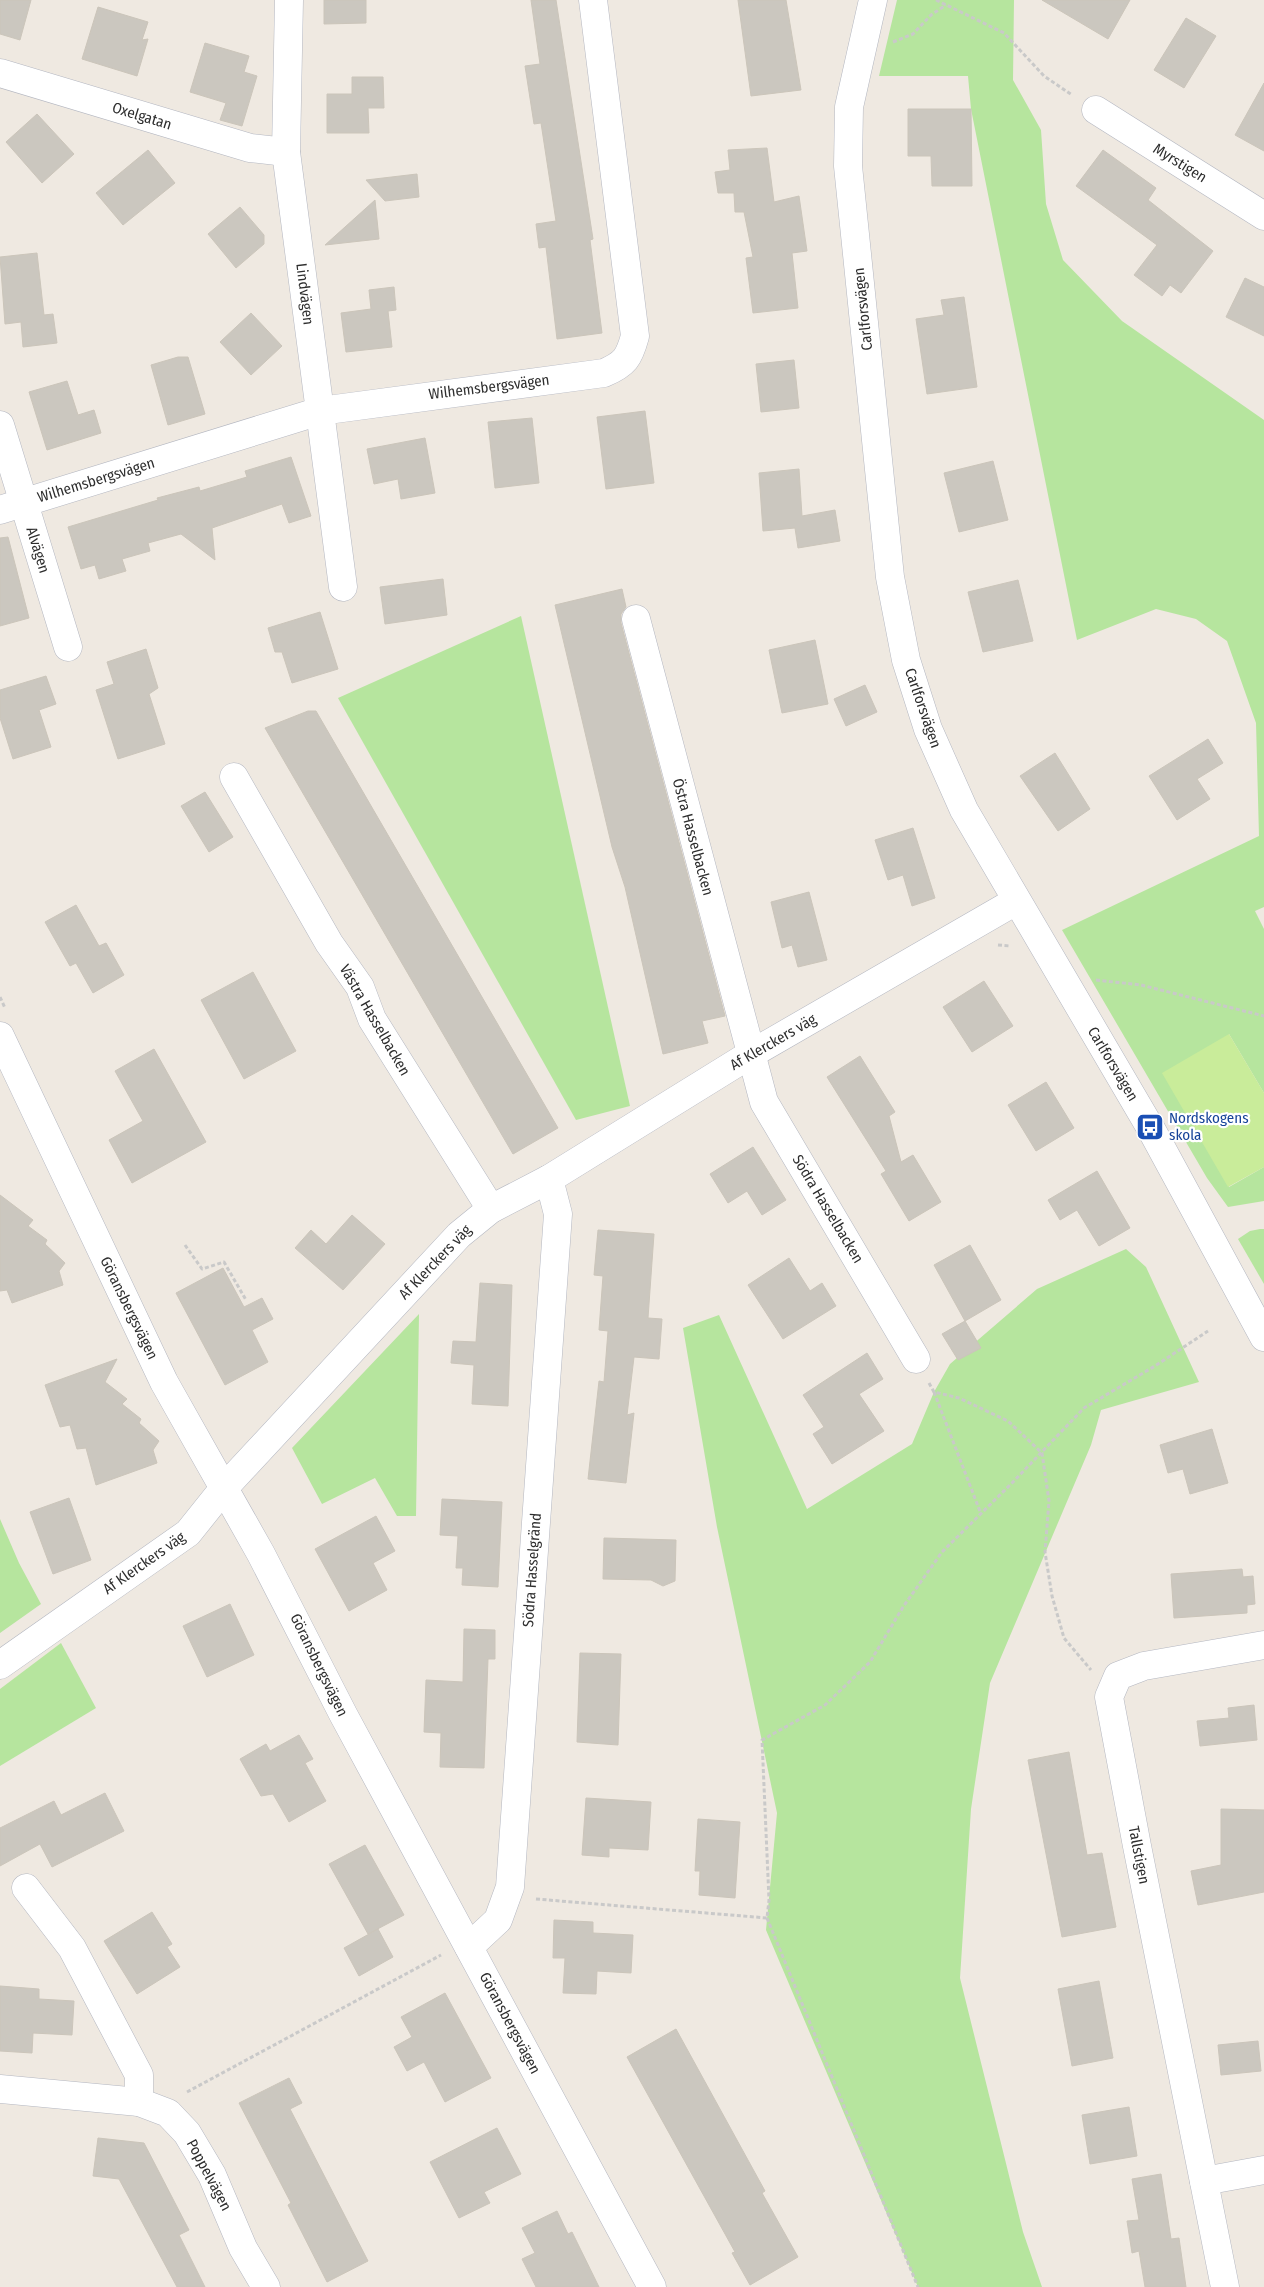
<svg xmlns="http://www.w3.org/2000/svg" width="1264" height="2287" font-family="'Fira Sans Condensed',sans-serif">
  <style>
    .green { fill: #b6e59e }
    .pitch { fill: #c9ec9a }
    .building { fill: #cbc7bf; stroke: #cbc5ba }
    .lines { fill: none; stroke-linecap: round; stroke-linejoin: round }
    .minor-casing { stroke: #b4b7c1; stroke-width: 29 }
    .path { stroke: #c9c9c9; stroke-width: 3; stroke-dasharray: 4 2.5; stroke-linecap: butt }
    .minor { stroke: #fff; stroke-width: 28 }
    .labels { text-anchor: middle; dominant-baseline: central; stroke-width: 4.5; stroke-linejoin: round; paint-order: stroke }
    .street-label { font-size: 15px; fill: #2e2e2e; stroke: #fff }
    .transit-label { font-size: 15px; fill: #164399; stroke: #fff; text-anchor: start }
  </style>
  <rect width="100%" height="100%" fill="#efe9e1"/>
  <g class="green">
    <path d="M 897,0 L 1014,0 L 1013,80 L 1041,130 L 1046,204 L 1063,260 L 1122,321 L 1264,420 L 1264,907 L 1255,911 L 1264,929 L 1264,1093 L 1229,1034 L 1229,1187 L 1264,1167 L 1264,1201 L 1228,1207 L 1207,1178 L 1062,930 L 1259,836 L 1256,723 L 1227,641 L 1196,619 L 1156,609 L 1077,640 L 971,109 L 968,76 L 879,76 Z"/>
    <path d="M 521,616 L 630,1106 L 576,1120 L 338,698 Z"/>
    <path d="M 1260,1229 L 1264,1229 L 1264,1284 L 1238,1239 L 1250,1231 Z"/>
    <path d="M 1126,1249 L 1146,1267 L 1199,1382 L 1101,1410 L 1091,1445 L 990,1683 L 971,1809 L 960,1978 L 1023,2232 L 1042,2287 L 918,2287 L 766,1930 L 777,1813 L 717,1527 L 683,1328 L 719,1315 L 807,1509 L 912,1444 L 934,1392 L 950,1364 L 1037,1289 Z"/>
    <path d="M 419,1314 L 416,1516 L 397,1516 L 375,1478 L 322,1504 L 292,1448 Z"/>
    <path d="M 0,1519 L 19,1563 L 41,1604 L 0,1633 Z"/>
    <path d="M 61,1643 L 96,1708 L 0,1766 L 0,1689 Z"/>
  </g>
  <path class="pitch" d="M 1229,1034 L 1264,1093 L 1264,1167 L 1228,1187 L 1162,1073 Z"/>
  <g class="building">
    <path d="M 0,0 L 31,0 L 20,40 L 0,34 Z"/>
    <path d="M 324,0 L 366,0 L 366,23 L 324,24 Z"/>
    <path d="M 531,0 L 556,0 L 593,239 L 590,240 L 602,333 L 557,339 L 546,247 L 539,248 L 536,224 L 556,221 L 541,123 L 534,124 L 525,66 L 540,64 Z"/>
    <path d="M 738,0 L 786,0 L 801,90 L 751,96 Z"/>
    <path d="M 1042,0 L 1130,0 L 1108,39 Z"/>
    <path d="M 98,7 L 148,22 L 142,40 L 148,39 L 137,76 L 82,59 Z"/>
    <path d="M 1186,18 L 1216,36 L 1184,88 L 1154,70 Z"/>
    <path d="M 205,43 L 249,56 L 244,72 L 257,76 L 242,126 L 220,120 L 226,103 L 190,92 Z"/>
    <path d="M 352,77 L 383,77 L 384,108 L 368,108 L 369,133 L 327,133 L 327,94 L 352,94 Z"/>
    <path d="M 1264,83 L 1264,151 L 1235,135 Z"/>
    <path d="M 908,109 L 971,109 L 972,186 L 932,186 L 931,156 L 908,156 Z"/>
    <path d="M 37,114 L 74,154 L 42,183 L 6,142 Z"/>
    <path d="M 767,148 L 774,202 L 799,196 L 807,251 L 792,253 L 798,308 L 753,313 L 746,258 L 753,257 L 744,212 L 735,212 L 734,193 L 718,193 L 715,172 L 730,170 L 728,150 Z"/>
    <path d="M 148,150 L 175,183 L 123,225 L 96,193 Z"/>
    <path d="M 1103,150 L 1156,188 L 1148,200 L 1213,251 L 1181,293 L 1170,285 L 1162,296 L 1134,275 L 1157,245 L 1076,186 Z"/>
    <path d="M 417,174 L 419,197 L 385,201 L 366,180 Z"/>
    <path d="M 375,200 L 379,239 L 325,245 Z"/>
    <path d="M 240,207 L 264,235 L 264,244 L 236,268 L 208,234 Z"/>
    <path d="M 37,253 L 44,315 L 53,314 L 57,343 L 23,347 L 21,322 L 5,324 L 0,257 Z"/>
    <path d="M 1245,278 L 1264,287 L 1264,336 L 1226,317 Z"/>
    <path d="M 394,287 L 396,310 L 388,311 L 392,347 L 346,352 L 341,313 L 371,309 L 369,290 Z"/>
    <path d="M 964,297 L 977,387 L 927,394 L 916,319 L 944,315 L 941,300 Z"/>
    <path d="M 251,313 L 282,346 L 251,375 L 220,342 Z"/>
    <path d="M 178,357 L 188,357 L 205,414 L 168,425 L 151,365 Z"/>
    <path d="M 794,360 L 799,408 L 761,412 L 756,364 Z"/>
    <path d="M 67,381 L 78,415 L 94,410 L 101,433 L 47,450 L 29,392 Z"/>
    <path d="M 645,411 L 654,483 L 606,489 L 597,417 Z"/>
    <path d="M 532,418 L 539,483 L 495,488 L 488,422 Z"/>
    <path d="M 425,438 L 435,493 L 401,499 L 398,479 L 374,484 L 367,449 Z"/>
    <path d="M 291,457 L 311,516 L 289,523 L 282,504 L 212,528 L 215,560 L 181,534 L 148,543 L 150,551 L 122,559 L 126,571 L 99,579 L 95,565 L 81,569 L 68,527 L 158,500 L 157,498 L 199,487 L 200,491 L 247,477 L 245,471 Z"/>
    <path d="M 993,461 L 1008,520 L 959,532 L 944,473 Z"/>
    <path d="M 799,469 L 802,516 L 835,510 L 840,541 L 798,548 L 795,528 L 763,531 L 759,473 Z"/>
    <path d="M 8,537 L 29,618 L 0,626 L 0,538 Z"/>
    <path d="M 443,579 L 447,615 L 385,624 L 380,587 Z"/>
    <path d="M 1018,580 L 1033,641 L 983,652 L 968,592 Z"/>
    <path d="M 622,589 L 626,607 L 621,614 L 621,623 L 725,1016 L 702,1021 L 708,1043 L 663,1054 L 625,887 L 612,847 L 555,605 Z"/>
    <path d="M 320,612 L 338,669 L 292,683 L 282,652 L 275,652 L 268,628 Z"/>
    <path d="M 815,640 L 828,704 L 782,713 L 769,650 Z"/>
    <path d="M 146,649 L 158,688 L 149,694 L 165,744 L 118,759 L 96,690 L 114,684 L 107,662 Z"/>
    <path d="M 46,676 L 56,704 L 39,710 L 51,747 L 13,759 L 0,718 L 0,690 Z"/>
    <path d="M 865,685 L 877,712 L 846,726 L 834,699 Z"/>
    <path d="M 308,711 L 316,711 L 558,1128 L 513,1154 L 265,728 Z"/>
    <path d="M 1208,739 L 1223,763 L 1197,779 L 1210,799 L 1177,820 L 1149,776 Z"/>
    <path d="M 1055,753 L 1090,809 L 1058,831 L 1020,776 Z"/>
    <path d="M 205,792 L 233,837 L 209,852 L 181,806 Z"/>
    <path d="M 913,828 L 935,898 L 912,906 L 903,875 L 888,880 L 875,840 Z"/>
    <path d="M 809,892 L 827,960 L 798,967 L 792,945 L 782,948 L 771,902 Z"/>
    <path d="M 76,905 L 99,946 L 106,943 L 124,975 L 93,993 L 76,963 L 70,966 L 45,922 Z"/>
    <path d="M 253,972 L 296,1051 L 244,1079 L 201,1000 Z"/>
    <path d="M 984,981 L 1013,1026 L 972,1052 L 943,1007 Z"/>
    <path d="M 154,1049 L 206,1142 L 132,1183 L 109,1140 L 143,1121 L 115,1071 Z"/>
    <path d="M 860,1056 L 895,1112 L 889,1116 L 901,1162 L 913,1155 L 941,1202 L 909,1221 L 881,1174 L 886,1171 L 827,1077 Z"/>
    <path d="M 1046,1082 L 1074,1128 L 1036,1151 L 1008,1105 Z"/>
    <path d="M 753,1147 L 786,1200 L 762,1215 L 747,1191 L 728,1203 L 710,1174 Z"/>
    <path d="M 1097,1171 L 1130,1228 L 1099,1246 L 1077,1210 L 1060,1220 L 1048,1200 Z"/>
    <path d="M 0,1195 L 33,1220 L 28,1226 L 47,1240 L 45,1244 L 65,1263 L 59,1271 L 63,1285 L 12,1303 L 7,1290 L 0,1291 Z"/>
    <path d="M 352,1215 L 385,1244 L 343,1290 L 295,1248 L 311,1230 L 326,1244 Z"/>
    <path d="M 598,1230 L 654,1234 L 648,1318 L 662,1319 L 659,1359 L 634,1357 L 627,1415 L 634,1413 L 626,1483 L 588,1479 L 599,1381 L 604,1382 L 608,1331 L 599,1330 L 603,1276 L 594,1275 Z"/>
    <path d="M 970,1245 L 1001,1300 L 965,1321 L 934,1265 Z"/>
    <path d="M 789,1258 L 810,1291 L 822,1283 L 836,1306 L 783,1339 L 748,1285 Z"/>
    <path d="M 223,1268 L 244,1307 L 262,1298 L 273,1319 L 252,1330 L 268,1362 L 225,1385 L 176,1293 Z"/>
    <path d="M 480,1283 L 512,1285 L 508,1406 L 472,1404 L 474,1365 L 451,1363 L 453,1341 L 476,1342 Z"/>
    <path d="M 965,1321 L 981,1348 L 958,1360 L 942,1334 Z"/>
    <path d="M 867,1353 L 883,1379 L 859,1394 L 884,1431 L 832,1464 L 813,1434 L 824,1427 L 803,1395 Z"/>
    <path d="M 117,1359 L 105,1382 L 127,1399 L 122,1404 L 141,1419 L 139,1423 L 159,1441 L 153,1450 L 157,1463 L 96,1485 L 86,1448 L 77,1449 L 70,1425 L 60,1427 L 45,1385 Z"/>
    <path d="M 1212,1429 L 1228,1483 L 1190,1494 L 1183,1469 L 1168,1473 L 1160,1445 Z"/>
    <path d="M 69,1498 L 91,1560 L 53,1574 L 30,1512 Z"/>
    <path d="M 442,1499 L 502,1502 L 498,1587 L 462,1585 L 463,1568 L 456,1568 L 458,1536 L 440,1535 Z"/>
    <path d="M 376,1516 L 395,1551 L 373,1563 L 387,1590 L 349,1611 L 315,1549 Z"/>
    <path d="M 604,1538 L 676,1540 L 675,1581 L 663,1586 L 651,1580 L 603,1579 Z"/>
    <path d="M 1242,1569 L 1243,1577 L 1253,1576 L 1255,1604 L 1247,1605 L 1247,1613 L 1174,1618 L 1171,1574 Z"/>
    <path d="M 230,1604 L 254,1655 L 207,1677 L 183,1626 Z"/>
    <path d="M 464,1629 L 495,1630 L 495,1659 L 488,1659 L 484,1768 L 440,1767 L 441,1733 L 424,1732 L 426,1680 L 463,1682 Z"/>
    <path d="M 580,1653 L 621,1654 L 618,1745 L 577,1742 Z"/>
    <path d="M 1254,1705 L 1257,1740 L 1200,1746 L 1197,1721 L 1229,1718 L 1228,1708 Z"/>
    <path d="M 299,1735 L 313,1759 L 305,1763 L 326,1801 L 289,1822 L 273,1794 L 261,1796 L 240,1759 L 266,1744 L 270,1751 Z"/>
    <path d="M 1069,1752 L 1087,1855 L 1102,1853 L 1116,1927 L 1062,1937 L 1028,1760 Z"/>
    <path d="M 105,1793 L 124,1831 L 52,1867 L 40,1844 L 0,1866 L 0,1828 L 54,1801 L 61,1815 Z"/>
    <path d="M 586,1798 L 651,1802 L 648,1850 L 609,1848 L 609,1857 L 582,1855 Z"/>
    <path d="M 1221,1809 L 1264,1810 L 1264,1892 L 1198,1905 L 1191,1871 L 1221,1865 Z"/>
    <path d="M 698,1819 L 740,1822 L 735,1898 L 699,1895 L 700,1871 L 695,1871 Z"/>
    <path d="M 365,1845 L 404,1915 L 368,1934 L 329,1864 Z"/>
    <path d="M 152,1912 L 172,1944 L 167,1947 L 180,1967 L 137,1994 L 104,1941 Z"/>
    <path d="M 554,1920 L 593,1922 L 593,1933 L 633,1935 L 631,1973 L 597,1971 L 596,1994 L 563,1993 L 565,1958 L 553,1958 Z"/>
    <path d="M 378,1929 L 393,1957 L 359,1976 L 344,1948 Z"/>
    <path d="M 1099,1981 L 1113,2058 L 1072,2066 L 1058,1989 Z"/>
    <path d="M 0,1986 L 39,1989 L 39,1999 L 74,2001 L 72,2035 L 33,2033 L 32,2053 L 0,2051 Z"/>
    <path d="M 445,1993 L 491,2078 L 445,2102 L 424,2062 L 407,2071 L 394,2047 L 412,2037 L 401,2017 Z"/>
    <path d="M 676,2029 L 765,2191 L 762,2193 L 798,2257 L 750,2285 L 732,2253 L 735,2252 L 627,2057 Z"/>
    <path d="M 1258,2041 L 1261,2071 L 1221,2075 L 1218,2045 Z"/>
    <path d="M 289,2078 L 302,2103 L 290,2109 L 368,2261 L 327,2282 L 288,2205 L 291,2203 L 239,2103 Z"/>
    <path d="M 1129,2107 L 1137,2156 L 1090,2164 L 1082,2115 Z"/>
    <path d="M 497,2128 L 521,2174 L 484,2192 L 490,2203 L 459,2218 L 430,2162 Z"/>
    <path d="M 98,2138 L 144,2143 L 189,2230 L 179,2235 L 205,2287 L 177,2287 L 119,2179 L 93,2176 Z"/>
    <path d="M 1161,2174 L 1171,2239 L 1179,2238 L 1186,2287 L 1145,2287 L 1139,2251 L 1132,2253 L 1127,2221 L 1139,2220 L 1132,2179 Z"/>
    <path d="M 557,2211 L 568,2234 L 572,2232 L 599,2287 L 536,2287 L 522,2259 L 535,2253 L 522,2228 Z"/>
  </g>
  <g class="lines">
    <g class="minor-casing">
      <g id="minor">
        <path d="M 289,0 L 286,152 L 343,587"/>
        <path d="M 873,0 L 849,107 L 848,166 L 890,577 L 906,660 L 928,729 L 964,810 L 1150,1127 L 1264,1337"/>
        <path d="M 0,73 L 250,148 L 286,152"/>
        <path d="M 1096,110 L 1264,216"/>
        <path d="M 0,425 L 68,647"/>
        <path d="M 0,510 L 320,411 L 604,373 C 625,364 629,358 635,336 L 593,0"/>
        <path d="M 636,619 L 764,1102 L 916,1359"/>
        <path d="M 234,777 L 329,943 L 360,987 L 372,1019 L 491,1209"/>
        <path d="M 0,1036 L 164,1382 L 261,1554 L 343,1714 L 652,2287"/>
        <path d="M 0,1665 L 188,1533 L 224,1488 L 459,1235 L 491,1209 L 549,1179 L 751,1054 L 1016,901"/>
        <path d="M 26,1888 L 72,1948 L 139,2075 L 139,2102"/>
        <path d="M 469,1947 L 498,1920 L 510,1887 L 558,1214 L 549,1179"/>
        <path d="M 0,2089 L 139,2102 L 168,2113 L 187,2133 L 212,2175 L 243,2248 L 266,2287"/>
        <path d="M 1204,2181 L 1264,2170"/>
        <path d="M 1225,2287 L 1137,1846 L 1109,1697 L 1118,1676 L 1144,1666 L 1264,1645"/>
      </g>
    </g>
    <g class="path">
      <path d="M 936,0 L 1004,33 L 1044,76 L 1072,95"/>
      <path d="M 893,42 L 913,34 L 931,15 L 946,5"/>
      <path d="M 998,945 L 1010,946"/>
      <path d="M 1096,980 L 1141,985 L 1264,1016"/>
      <path d="M 0,997 L 5,1008"/>
      <path d="M 185,1245 L 202,1269 L 224,1262 L 246,1300"/>
      <path d="M 929,1383 L 934,1392 L 959,1398 L 1008,1421 L 1042,1453 L 1049,1501 L 1045,1552 L 1052,1596 L 1064,1638 L 1091,1670"/>
      <path d="M 934,1392 L 981,1514"/>
      <path d="M 536,1899 L 767,1918 L 769,1900 L 762,1740 L 825,1705 L 870,1662 L 903,1607 L 942,1552 L 1012,1483 L 1084,1408 L 1155,1366 L 1208,1331"/>
      <path d="M 767,1918 L 918,2287"/>
      <path d="M 187,2092 L 441,1955"/>
    </g>
    <use href="#minor" class="minor"/>
  </g>
  <defs>
    <g id="bus-square" transform="scale(1.4375)"><rect x="-9" y="-9" width="18" height="18" rx="4" fill="#1a4fb4" stroke="#fff"/><path d="M-5-6H5V4H4V6H2V4H-2V6H-4V4H-5ZM-3.5-4V0h7V-4ZM-3.5 1.2v1.5H-2V1.2ZM2 1.2v1.5H3.5V1.2Z" fill="#fff"/></g>
  </defs>
  <g fill-rule="evenodd">
    <use href="#bus-square" x="1150" y="1127"/>
  </g>
  <g class="labels">
    <g class="street-label">
      <text transform="translate(142 116) rotate(17)">Oxelgatan</text>
      <text transform="translate(1180 163) rotate(32)">Myrstigen</text>
      <text transform="translate(305 294) rotate(83)">Lindvägen</text>
      <text transform="translate(863 309) rotate(-96)">Carlforsvägen</text>
      <text transform="translate(489 387) rotate(-7)">Wilhemsbergsvägen</text>
      <text transform="translate(96 480) rotate(-17)">Wilhemsbergsvägen</text>
      <text transform="translate(38 550) rotate(73)">Alvägen</text>
      <text transform="translate(923 708) rotate(71)">Carlforsvägen</text>
      <text transform="translate(693 837) rotate(75)">Östra Hasselbacken</text>
      <text transform="translate(375 1020) rotate(60)">Västra Hasselbacken</text>
      <text transform="translate(773 1042) rotate(-30)">Af Klerckers väg</text>
      <text transform="translate(1113 1064) rotate(59)">Carlforsvägen</text>
      <text transform="translate(828 1209) rotate(59)">Södra Hasselbacken</text>
      <text transform="translate(435 1262) rotate(-46)">Af Klerckers väg</text>
      <text transform="translate(129 1308) rotate(64)">Göransbergsvägen</text>
      <text transform="translate(144 1563) rotate(-35)">Af Klerckers väg</text>
      <text transform="translate(532 1570) rotate(-86)">Södra Hasselgränd</text>
      <text transform="translate(319 1665) rotate(64)">Göransbergsvägen</text>
      <text transform="translate(1139 1855) rotate(79)">Tallstigen</text>
      <text transform="translate(510 2023) rotate(62)">Göransbergsvägen</text>
      <text transform="translate(209 2175) rotate(62)">Poppelvägen</text>
    </g>
    <g class="transit-label">
      <text x="1169" y="1118">Nordskogens<tspan x="1169" dy="17">skola</tspan></text>
    </g>
  </g>
</svg>
